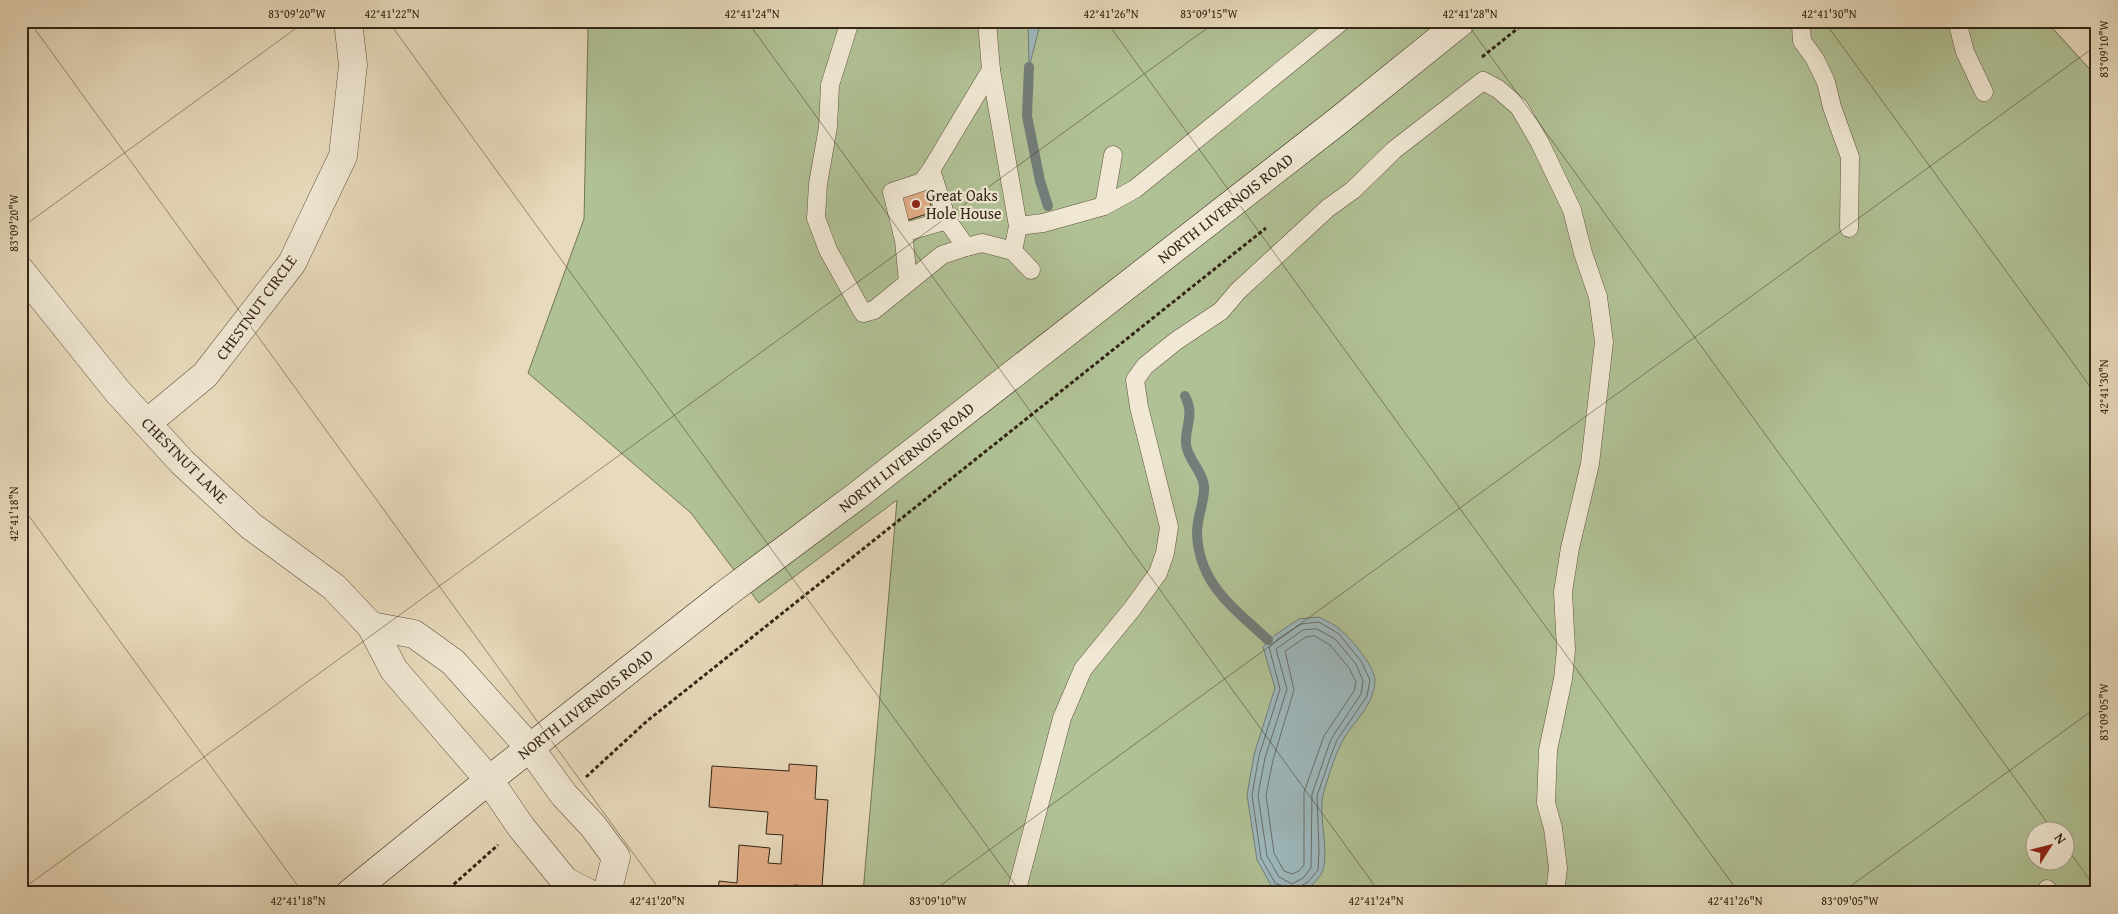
<svg xmlns="http://www.w3.org/2000/svg" width="2118" height="914" font-family="'Gentium Book Plus',serif">
  <style>
    .green { fill: #b0c195; stroke: #727355; fill-rule: evenodd }
    .water { fill: #9db8bd; stroke: #737d7a }
    .lines { fill: none; stroke-linecap: round; stroke-linejoin: round }
    .shore { stroke: #686e69; stroke-width: 1 }
    .stream { stroke: #737d7a; stroke-width: 10 }
    .building { fill: #e1ad87; stroke: #332515 }
    .lane-casing { stroke: #60523f; stroke-width: 19 }
    .street-casing { stroke: #60523f; stroke-width: 29 }
    .secondary-casing { stroke: #332515; stroke-width: 29 }
    .path { stroke: #332515; stroke-width: 3; stroke-dasharray: 4 2.5; stroke-linecap: butt }
    .lane { stroke: #f0e8d4; stroke-width: 18 }
    .street { stroke: #f0e8d4; stroke-width: 28 }
    .secondary { stroke: #f0e8d4; stroke-width: 28 }
    .ticks { fill: none; stroke: #332515; stroke-width: 1; stroke-opacity: 0.45 }
    .poi-dot { fill: #8f2418; stroke: #f0e8d4; stroke-width: 2 }
    .labels { text-anchor: middle; dominant-baseline: central; stroke-width: 4.5; stroke-linejoin: round; paint-order: stroke }
    .poi-label { font-size: 16px; fill: #332515; stroke: #f0e8d4; text-anchor: start }
    .street-label { font-size: 16px; fill: #332515; stroke: #f0e8d4 }
    .neatline { fill: none; stroke: #332515; stroke-width: 2 }
    .ticks-label { font-size: 12px; text-anchor: middle; fill: #332515 }
  </style>
  <rect width="100%" height="100%" fill="#e8dbbd"/>
  <filter id="stains"><feTurbulence type="fractalNoise" baseFrequency=".004" numOctaves="4"/><feColorMatrix values="0 0 0 0 .2 0 0 0 0 .09 0 0 0 0 .02 0 0 0 .5 -.17"/></filter>
  <radialGradient id="worn" r=".72"><stop offset=".6" stop-color="#630" stop-opacity="0"/><stop offset="1" stop-color="#630" stop-opacity=".3"/></radialGradient>
  <path class="green" d="M 586,21 L 2046,21 L 2097,77 L 2097,893 L 863,893 L 897,500 L 759,603 L 691,513 L 528,373 L 584,219 L 588,30 ZM 2036,832 L 2066,832 L 2066,862 L 2036,862 Z"/>
  <g class="water">
    <path d="M 1028,21 L 1041,21 L 1029,67 Z"/>
    <path d="M 1319,617 C 1327,621 1336,625 1342,631 C 1352,640 1375,667 1375,681 C 1374,707 1351,723 1341,744 C 1333,760 1328,778 1323,795 C 1318,814 1331,859 1321,874 C 1307,896 1293,894 1272,887 L 1257,860 L 1247,795 L 1254,755 L 1275,688 L 1263,647 L 1275,635 L 1299,619 Z"/>
  </g>
  <g class="lines">
    <g class="shore">
      <path d="M 1317,629 L 1335,639 L 1356,664 L 1363,681 L 1361,694 L 1331,739 L 1312,794 L 1311,868 L 1303,878 L 1292,884 L 1279,877 L 1267,856 L 1258,795 L 1265,758 L 1287,689 L 1276,649 L 1303,630 Z"/>
      <path d="M 1315,636 L 1330,645 L 1349,668 L 1356,682 L 1354,691 L 1324,736 L 1304,792 L 1304,865 L 1299,871 L 1292,874 L 1284,871 L 1274,853 L 1266,795 L 1273,760 L 1294,690 L 1285,651 L 1306,637 Z"/>
      <path d="M 1287,893 L 1285,887 L 1275,883 L 1261,858 L 1252,795 L 1259,756 L 1280,689 L 1269,647 L 1278,639 L 1301,624 L 1319,622 L 1339,634 L 1361,661 L 1370,680 L 1367,696 L 1337,740 L 1330,758 L 1317,796 L 1319,852 L 1318,870 L 1308,882 L 1299,887 L 1297,893"/>
    </g>
    <g class="stream">
      <path d="M 1029,67 L 1027,116 L 1040,181 L 1048,206"/>
      <path d="M 1185,396 C 1195,416 1185,424 1186,444 C 1187,459 1203,471 1204,486 C 1205,502 1197,516 1197,532 C 1198,584 1234,608 1268,640"/>
    </g>
  </g>
  <g class="building">
    <path d="M 925,187 L 933,212 L 908,220 L 900,195 Z"/>
    <path d="M 789,764 L 817,766 L 815,799 L 828,800 L 822,887 L 794,885 L 793,893 L 718,893 L 719,881 L 737,883 L 739,845 L 770,848 L 768,863 L 781,864 L 783,835 L 766,834 L 768,812 L 709,807 L 712,766 L 789,771 Z"/>
  </g>
  <g class="lines">
    <g class="lane-casing">
      <g id="lane">
        <path d="M 850,21 L 830,85 L 828,127 L 818,184 L 816,218 L 828,250 L 863,313 L 874,310 L 942,255 L 966,247 L 982,243 L 1013,251 L 1031,270"/>
        <path d="M 987,21 L 991,70 L 1018,226"/>
        <path d="M 1806,21 L 1801,26 L 1802,41 L 1815,59 L 1826,82 L 1832,107 L 1850,157 L 1849,228"/>
        <path d="M 1957,21 L 1965,52 L 1984,92"/>
        <path d="M 1104,206 L 1113,155"/>
        <path d="M 902,233 L 947,220"/>
        <path d="M 966,247 L 947,220 L 931,170 L 991,70"/>
        <path d="M 1013,251 L 1018,226 L 1043,223 L 1104,206 L 1135,189 L 1342,21"/>
        <path d="M 908,282 L 904,240 L 892,192 L 922,182 L 931,170"/>
        <path d="M 2047,889 L 2049,893"/>
        <path d="M 1016,893 L 1062,718 L 1083,669 L 1132,609 L 1158,573 L 1165,553 L 1169,527 L 1139,407 L 1135,380 L 1145,366 L 1176,341 L 1221,311 L 1238,291 L 1328,208 L 1353,190 L 1394,150 L 1483,81 L 1498,89 L 1519,107 L 1540,143 L 1572,210 L 1583,253 L 1598,297 L 1604,342 L 1590,464 L 1570,548 L 1563,592 L 1566,650 L 1563,679 L 1548,750 L 1546,803 L 1553,828 L 1558,868 L 1555,893"/>
      </g>
    </g>
    <g class="street-casing">
      <g id="street">
        <path d="M 21,271 L 118,392 L 182,462 L 251,526 L 334,587 L 371,626"/>
        <path d="M 147,423 L 205,375 L 292,263 L 343,156 L 353,65 L 348,21"/>
        <path d="M 588,893 L 565,881 L 521,827 L 489,780 L 394,670 L 371,626 L 414,634 L 453,662 L 530,748 L 564,795 L 593,826 L 616,857 L 607,893"/>
      </g>
    </g>
    <g class="secondary-casing">
      <path id="secondary" d="M 350,893 L 489,780 L 724,595 L 858,495 L 1338,121 L 1462,21"/>
    </g>
    <g class="path">
      <path d="M 1482,57 L 1527,21"/>
      <path d="M 586,777 L 647,721 L 1266,228"/>
      <path d="M 444,893 L 498,845"/>
    </g>
    <use href="#lane" class="lane"/>
    <use href="#street" class="street"/>
    <use href="#secondary" class="secondary"/>
  </g>
  <path class="ticks" d="M 29,21 L 662,893M 388,21 L 1021,893M 747,21 L 1380,893M 1106,21 L 1739,893M 1465,21 L 2054,832M 1824,21 L 2097,396M 21,228 L 306,21M 21,505 L 303,893M 2066,847 L 2097,890M 21,890 L 1217,21M 930,893 L 2097,45M 1841,893 L 2097,707"/>
  <circle class="poi-dot" cx="916" cy="204" r="5"/>
  <g class="labels">
    <g class="poi-label">
      <text x="926" y="195">Great Oaks<tspan x="926" dy="18">Hole House</tspan></text>
    </g>
    <g class="street-label">
      <text transform="translate(1225 208) rotate(-38)">NORTH LIVERNOIS ROAD</text>
      <text transform="translate(256 307) rotate(-54)">CHESTNUT CIRCLE</text>
      <text transform="translate(906 457) rotate(-38)">NORTH LIVERNOIS ROAD</text>
      <text transform="translate(185 460) rotate(45)">CHESTNUT LANE</text>
      <text transform="translate(585 704) rotate(-38)">NORTH LIVERNOIS ROAD</text>
    </g>
  </g>
  <rect width="2118" height="914" fill="none" stroke="#e8dbbd" stroke-width="55"/>
  <g transform="translate(2050 846) rotate(54)"><circle r="24" fill="#f0e8d4" stroke="#a49a88"/>
  <path d="M0-4L9 19L0 12L-9 19Z" fill="#8f2418"/>
  <text y="-8" font-size="14" font-weight="bold" text-anchor="middle" fill="#332515">N</text>
  </g>
  <rect x="28" y="28" width="2062" height="858" class="neatline"/>
  <g class="ticks-label">
    <text x="297" y="18">83°09'20"W</text>
    <text x="392" y="18">42°41'22"N</text>
    <text x="752" y="18">42°41'24"N</text>
    <text x="1111" y="18">42°41'26"N</text>
    <text x="1209" y="18">83°09'15"W</text>
    <text x="1470" y="18">42°41'28"N</text>
    <text x="1829" y="18">42°41'30"N</text>
    <text transform="translate(2104 49) rotate(-90)" y="4">83°09'10"W</text>
    <text transform="translate(14 223) rotate(-90)" y="4">83°09'20"W</text>
    <text transform="translate(2104 387) rotate(-90)" y="4">42°41'30"N</text>
    <text transform="translate(14 514) rotate(-90)" y="4">42°41'18"N</text>
    <text transform="translate(2104 712) rotate(-90)" y="4">83°09'05"W</text>
    <text x="298" y="905">42°41'18"N</text>
    <text x="657" y="905">42°41'20"N</text>
    <text x="938" y="905">83°09'10"W</text>
    <text x="1376" y="905">42°41'24"N</text>
    <text x="1735" y="905">42°41'26"N</text>
    <text x="1850" y="905">83°09'05"W</text>
  </g>
  <rect width="100%" height="100%" filter="url(#stains)"/>
  <rect width="100%" height="100%" fill="url(#worn)"/>
</svg>
